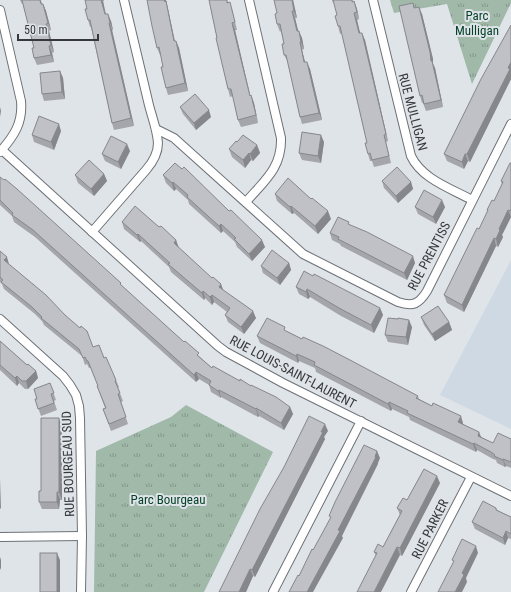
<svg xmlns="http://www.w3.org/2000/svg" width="511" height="592" font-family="'Roboto Condensed',sans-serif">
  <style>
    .built { fill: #cfd9e4 }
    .park { fill: url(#park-tufts) }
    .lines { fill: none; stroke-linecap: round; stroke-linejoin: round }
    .minor-casing { stroke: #6d7176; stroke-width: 10 }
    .minor { stroke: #fff; stroke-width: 8 }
    .wall { fill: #a5a6ab }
    .shaded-wall { fill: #86878b }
    .building { fill: #c0c1c7; stroke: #86878b }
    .labels { text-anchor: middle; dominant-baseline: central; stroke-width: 4; stroke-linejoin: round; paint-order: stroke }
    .park-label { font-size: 13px; fill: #064228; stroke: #dfe4e9 }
    .street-label { font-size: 13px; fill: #36383a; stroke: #dfe4e9 }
  </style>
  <defs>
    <pattern id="park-tufts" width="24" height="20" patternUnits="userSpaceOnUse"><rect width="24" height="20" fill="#a0b9a9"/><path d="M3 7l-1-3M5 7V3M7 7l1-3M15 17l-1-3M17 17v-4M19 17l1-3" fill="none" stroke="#83978b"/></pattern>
  </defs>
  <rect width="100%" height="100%" fill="#dfe4e9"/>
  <path class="built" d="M 511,260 L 511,429 L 440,395 Z"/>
  <g class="park">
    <path d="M 390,0 L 511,0 L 511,3 L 472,84 L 447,4 L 394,13 Z"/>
    <path d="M 186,405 L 273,452 L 204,592 L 94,592 L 96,451 L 171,417 Z"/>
  </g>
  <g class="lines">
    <g class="minor-casing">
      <g id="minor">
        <path d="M 373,0 L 411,156 C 422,179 450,188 472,200"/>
        <path d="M 0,10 L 21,101 C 23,123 14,136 0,152"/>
        <path d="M 156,129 L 174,138 L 303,254 L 398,302 C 413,307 419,304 427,291 L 511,124"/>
        <path d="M 2,150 L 218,346 L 226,352 L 283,383 L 511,496"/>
        <path d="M 246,202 C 264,181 282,168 281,138 L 249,0"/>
        <path d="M 92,232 L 146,170 C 153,162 158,153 158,143 C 157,128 151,115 148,101 C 140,67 132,34 124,0"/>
        <path d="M 0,319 L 63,376 L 70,385 L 76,395 L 79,406 L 80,418 L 82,536 L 81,592"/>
        <path d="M 0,537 L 82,536"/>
        <path d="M 273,592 L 361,421"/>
        <path d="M 411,592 L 471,477"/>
      </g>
    </g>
    <use href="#minor" class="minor"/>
  </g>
  <g class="wall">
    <path d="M 20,0 L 41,0 L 42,4 L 43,4 L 46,11 L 51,30 L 49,31 L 54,52 L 52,53 L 54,62 L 37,65 L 34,58 L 34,48 L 23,4 L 22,4 Z"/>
    <path d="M 85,0 L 104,0 L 104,1 L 103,1 L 106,14 L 111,21 L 113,30 L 112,30 L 134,126 L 114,130 L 112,123 L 91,27 L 90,27 L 88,20 L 87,9 Z"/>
    <path d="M 209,0 L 227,0 L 228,3 L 232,9 L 237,30 L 235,30 L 250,96 L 251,95 L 254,103 L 258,123 L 241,127 L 238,120 L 233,96 L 230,97 L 228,89 L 217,38 Z"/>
    <path d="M 274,0 L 293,0 L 297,18 L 295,18 L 298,31 L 302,38 L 304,49 L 302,50 L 305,62 L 310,69 L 322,120 L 302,124 L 300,117 L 288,62 L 284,55 L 284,44 L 281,31 L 280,32 L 277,24 L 277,13 Z"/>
    <path d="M 332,0 L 352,0 L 353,2 L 354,1 L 357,9 L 359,19 L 357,20 L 360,33 L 365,40 L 388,141 L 386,142 L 391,163 L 374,167 L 372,161 L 370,161 L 368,154 L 367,143 L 342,33 L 340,34 L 338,26 L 337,15 L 334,2 L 333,3 Z"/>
    <path d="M 166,2 L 168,9 L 175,41 L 176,41 L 179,48 L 188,91 L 168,95 L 166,88 L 163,67 L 161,55 L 160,55 L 157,48 Z"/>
    <path d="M 413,3 L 414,8 L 422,14 L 433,59 L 433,64 L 435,68 L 443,107 L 426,111 L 423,103 L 422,103 L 420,96 Z"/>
    <path d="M 511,25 L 511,79 L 470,162 L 468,161 L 464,169 L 447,161 L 444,154 Z"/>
    <path d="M 60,71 L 63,78 L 65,99 L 44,101 L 42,94 Z"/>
    <path d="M 180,107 L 211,117 L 196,130 L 183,114 Z"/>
    <path d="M 61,131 L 54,150 L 34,142 L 32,135 Z"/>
    <path d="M 237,142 L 257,145 L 260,153 L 253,161 L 251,160 L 245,168 L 232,157 L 229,149 Z"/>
    <path d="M 324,142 L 321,163 L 302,160 L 299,153 Z"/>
    <path d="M 130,151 L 121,169 L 105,161 L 102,154 Z"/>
    <path d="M 511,163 L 511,217 L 502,235 L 503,237 L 498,247 L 496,246 L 464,312 L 447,303 L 444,295 L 479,229 L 488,212 L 487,210 L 494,201 L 502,185 L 501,181 Z"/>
    <path d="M 104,174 L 107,181 L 94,196 L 78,183 L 75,175 Z"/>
    <path d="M 163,175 L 229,211 L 265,247 L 252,261 L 237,247 L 235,242 L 223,231 L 221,233 L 189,204 L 188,200 L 176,189 L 174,191 L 166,183 Z"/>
    <path d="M 0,177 L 122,286 L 212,368 L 251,386 L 290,407 L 293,414 L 284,430 L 259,416 L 258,417 L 221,397 L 221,398 L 211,392 L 209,385 L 199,379 L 196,382 L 35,237 L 14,222 L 12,216 L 0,205 Z"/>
    <path d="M 382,181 L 411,182 L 413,189 L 398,203 L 384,188 Z"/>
    <path d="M 275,194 L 331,219 L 318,234 L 294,213 L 292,214 L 277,201 Z"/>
    <path d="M 415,207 L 445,207 L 436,224 L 418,214 Z"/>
    <path d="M 122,222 L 159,227 L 176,240 L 178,248 L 223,290 L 256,318 L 244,334 L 228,322 L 225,315 L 227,312 L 214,302 L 212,305 L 205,298 L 204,300 L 171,272 L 169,267 L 141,241 L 140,242 L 124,229 Z"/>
    <path d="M 350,225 L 415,263 L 407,280 L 341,246 L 340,244 L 332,240 L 330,233 Z"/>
    <path d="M 0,251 L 9,264 L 104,358 L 116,380 L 119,387 L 118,388 L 123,401 L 121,402 L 128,424 L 111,431 L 103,409 L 105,408 L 97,386 L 98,386 L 91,368 L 89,368 L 87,364 L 85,365 L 82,356 L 44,325 L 42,321 L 35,314 L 4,289 L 2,284 L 0,282 Z"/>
    <path d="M 289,263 L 291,270 L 280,285 L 263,273 L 261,266 Z"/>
    <path d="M 313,276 L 380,308 L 383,315 L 374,333 L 341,316 L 310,297 L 308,299 L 299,294 L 296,287 Z"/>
    <path d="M 421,317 L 449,322 L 452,330 L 435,341 L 424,325 Z"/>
    <path d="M 412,327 L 408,345 L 388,342 L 385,335 Z"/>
    <path d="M 286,331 L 418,396 L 419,399 L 463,423 L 463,424 L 481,437 L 493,443 L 511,439 L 511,468 L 506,466 L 505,467 L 497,463 L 496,460 L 493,459 L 477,450 L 476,452 L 410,420 L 409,417 L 392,409 L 391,411 L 316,372 L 315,368 L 299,361 L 298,363 L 260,343 L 257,336 Z"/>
    <path d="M 0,341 L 27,365 L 36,371 L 38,378 L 28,389 L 25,389 L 19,383 L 17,386 L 0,370 Z"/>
    <path d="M 50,383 L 56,400 L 54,401 L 57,410 L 41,416 L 35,399 L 37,399 Z"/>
    <path d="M 59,418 L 62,425 L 62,500 L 60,500 L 59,509 L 42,509 L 39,502 Z"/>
    <path d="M 328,431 L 324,437 L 325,439 L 255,577 L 253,576 L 246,592 L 219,592 Z"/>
    <path d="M 440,483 L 402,556 L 400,555 L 376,556 L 374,552 L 383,547 L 400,515 L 397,508 L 407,500 Z"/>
    <path d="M 496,508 L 497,510 L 511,517 L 511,539 L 508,538 L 505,545 L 475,529 L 472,522 Z"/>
  </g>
  <g class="shaded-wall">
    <path d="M 101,0 L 102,0 L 103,1 L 107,22 L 105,14 Z"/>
    <path d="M 164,0 L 166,0 L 168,9 L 176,48 L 174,41 Z"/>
    <path d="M 292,0 L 293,0 L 297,18 L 294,11 Z"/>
    <path d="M 354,1 L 357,9 L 359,19 L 357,12 Z"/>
    <path d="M 43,4 L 46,11 L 51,30 L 48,23 Z"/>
    <path d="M 419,7 L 422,14 L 433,59 L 433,64 L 435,68 L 443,107 L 441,100 L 431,61 Z"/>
    <path d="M 292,11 L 295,18 L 300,38 L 297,31 Z"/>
    <path d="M 354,13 L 357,20 L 362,41 L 359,33 Z"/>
    <path d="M 108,14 L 111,21 L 113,30 L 110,23 Z"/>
    <path d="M 109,23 L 112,30 L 134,126 L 131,118 Z"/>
    <path d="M 232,23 L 235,30 L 252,103 L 250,96 Z"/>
    <path d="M 46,24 L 49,31 L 54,52 L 51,45 Z"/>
    <path d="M 299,31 L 302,38 L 304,49 L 301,42 Z"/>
    <path d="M 362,33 L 365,40 L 388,141 L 386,134 Z"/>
    <path d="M 176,41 L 179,48 L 188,91 L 185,83 Z"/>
    <path d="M 300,42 L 307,70 L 304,62 Z"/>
    <path d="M 49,46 L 52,53 L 54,62 L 51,55 Z"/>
    <path d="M 307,62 L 310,69 L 322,120 L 319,113 Z"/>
    <path d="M 511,62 L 511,79 L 470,162 L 467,154 Z"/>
    <path d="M 60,71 L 63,78 L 65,99 L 62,92 Z"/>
    <path d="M 251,95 L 254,103 L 258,123 Z"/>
    <path d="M 0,107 L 1,111 L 0,117 Z"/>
    <path d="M 209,110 L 211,117 L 196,130 L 194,123 Z"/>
    <path d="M 59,124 L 61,131 L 54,150 L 51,142 Z"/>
    <path d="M 321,135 L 324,142 L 321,163 L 318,156 Z"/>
    <path d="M 127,144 L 130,151 L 121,169 L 118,162 Z"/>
    <path d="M 257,145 L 260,153 L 253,161 L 250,154 Z"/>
    <path d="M 249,153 L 251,160 L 245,168 L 243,160 Z"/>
    <path d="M 465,154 L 468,161 L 464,169 L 462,162 Z"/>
    <path d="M 104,174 L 107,181 L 94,196 L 91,189 Z"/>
    <path d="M 173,182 L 176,189 L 174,191 L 172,183 Z"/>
    <path d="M 411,182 L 413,189 L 398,203 L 396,196 Z"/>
    <path d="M 442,200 L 445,207 L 436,224 L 433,217 Z"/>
    <path d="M 291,206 L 294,213 L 292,214 L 290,207 Z"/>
    <path d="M 508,210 L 511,217 L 502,235 L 503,237 L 498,247 L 496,239 L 499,229 Z"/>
    <path d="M 328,211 L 331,219 L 318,234 L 315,226 Z"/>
    <path d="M 221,224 L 223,231 L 221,233 L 219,226 Z"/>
    <path d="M 138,234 L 141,241 L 140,242 L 137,235 Z"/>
    <path d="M 494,238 L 496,246 L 464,312 L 462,305 Z"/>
    <path d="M 176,240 L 179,248 L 174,243 Z"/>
    <path d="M 262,240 L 265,247 L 252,261 L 249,254 Z"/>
    <path d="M 413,256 L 415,263 L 407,280 L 404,273 Z"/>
    <path d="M 7,257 L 9,264 L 4,260 Z"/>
    <path d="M 289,263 L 291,270 L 280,285 L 277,278 Z"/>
    <path d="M 221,284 L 224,292 L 219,287 Z"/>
    <path d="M 307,289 L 310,297 L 308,299 L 306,292 Z"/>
    <path d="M 203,291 L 205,298 L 204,300 L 202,293 Z"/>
    <path d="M 212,295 L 214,302 L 212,305 L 210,297 Z"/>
    <path d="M 380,308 L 383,315 L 374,333 L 371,325 Z"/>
    <path d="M 253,311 L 256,318 L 244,334 L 241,327 Z"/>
    <path d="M 409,320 L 412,327 L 408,345 L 406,337 Z"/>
    <path d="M 449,322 L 452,330 L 435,341 L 432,334 Z"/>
    <path d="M 297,354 L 299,361 L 298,363 L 296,356 Z"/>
    <path d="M 36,371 L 38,378 L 28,389 L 26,381 Z"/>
    <path d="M 196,372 L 199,379 L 196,382 L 194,375 Z"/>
    <path d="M 17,376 L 19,383 L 17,386 L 15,378 Z"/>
    <path d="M 219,390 L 221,397 L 221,398 L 218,391 Z"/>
    <path d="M 389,402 L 392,409 L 391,411 L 388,404 Z"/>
    <path d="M 290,407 L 293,414 L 284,430 L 281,423 Z"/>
    <path d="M 256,408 L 259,416 L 258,417 L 256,409 Z"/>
    <path d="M 461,416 L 463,423 L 461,429 L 458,422 Z"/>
    <path d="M 59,418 L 62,425 L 62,500 L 59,492 Z"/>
    <path d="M 325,424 L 328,431 L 324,437 L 325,439 L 255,577 L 252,570 Z"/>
    <path d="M 479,432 L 482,439 L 478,436 Z"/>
    <path d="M 474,443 L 477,450 L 476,452 L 473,444 Z"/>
    <path d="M 377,451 L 380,458 L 378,463 L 378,464 L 342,536 L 343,538 L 313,592 L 307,592 Z"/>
    <path d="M 503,459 L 506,466 L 505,467 L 503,460 Z"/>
    <path d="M 437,476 L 440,483 L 402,556 L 400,548 Z"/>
    <path d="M 0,479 L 1,509 L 0,508 Z"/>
    <path d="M 57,492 L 60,500 L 59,509 L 57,502 Z"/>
    <path d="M 506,531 L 508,538 L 505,545 L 503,538 Z"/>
    <path d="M 476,546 L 478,553 L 466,578 L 467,582 L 462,592 L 455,592 L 462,573 Z"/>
    <path d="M 397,547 L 400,555 L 381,592 L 374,592 Z"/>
    <path d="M 57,553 L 60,560 L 60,592 L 57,592 Z"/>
    <path d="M 0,557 L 1,560 L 1,570 L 0,568 Z"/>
    <path d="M 250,569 L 253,576 L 246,592 L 239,592 Z"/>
  </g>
  <g class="building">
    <path d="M 22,0 L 40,0 L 41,4 L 43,4 L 48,23 L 46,24 L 51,45 L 49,46 L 51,55 L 34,58 L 32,48 L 34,48 Z"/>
    <path d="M 85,0 L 101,0 L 105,14 L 108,14 L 110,23 L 109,23 L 131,118 L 112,123 L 90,20 L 88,20 L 85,9 L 87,9 Z"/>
    <path d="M 147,0 L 164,0 L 165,2 L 166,1 L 174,41 L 176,41 L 185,83 L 166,88 L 161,67 L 163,67 L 159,47 L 157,48 L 152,26 Z"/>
    <path d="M 209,0 L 227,0 L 227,3 L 230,2 L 235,22 L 232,23 L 250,96 L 251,95 L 256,115 L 238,120 L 231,89 L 228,89 L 216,38 L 217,38 Z"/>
    <path d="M 274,0 L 292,0 L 294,11 L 292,11 L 297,31 L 299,31 L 301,42 L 300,42 L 304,62 L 307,62 L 319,113 L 300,117 L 286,55 L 284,55 L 282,44 L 284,44 L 280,24 L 277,24 L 275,14 L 277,13 Z"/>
    <path d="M 333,0 L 352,0 L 352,2 L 354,1 L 357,12 L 354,13 L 359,33 L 362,33 L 386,134 L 384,135 L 389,156 L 372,160 L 370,153 L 368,154 L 365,143 L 367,143 L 340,26 L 338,26 L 335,16 L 337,15 Z"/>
    <path d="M 413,3 L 414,8 L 419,7 L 430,52 L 431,61 L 432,61 L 441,100 L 424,104 L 422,95 L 420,96 L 399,6 Z"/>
    <path d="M 511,25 L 511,62 L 508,68 L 510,69 L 467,154 L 465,154 L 462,162 L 444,154 L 481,79 Z"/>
    <path d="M 60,71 L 62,92 L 42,94 L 40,73 Z"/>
    <path d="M 195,94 L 209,110 L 194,123 L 180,107 Z"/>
    <path d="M 39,116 L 59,124 L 51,142 L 32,135 Z"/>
    <path d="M 302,132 L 321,135 L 318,156 L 299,153 Z"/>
    <path d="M 243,135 L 257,145 L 250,154 L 249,153 L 243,160 L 229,149 L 236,141 L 237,142 Z"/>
    <path d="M 111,136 L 127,144 L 118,162 L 102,154 Z"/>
    <path d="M 89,160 L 104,174 L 91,189 L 75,175 Z"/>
    <path d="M 175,163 L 182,169 L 184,167 L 229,211 L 231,210 L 262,240 L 249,254 L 234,239 L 236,238 L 221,224 L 219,226 L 187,197 L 188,195 L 173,182 L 172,183 L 163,175 Z"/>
    <path d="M 510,163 L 511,163 L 511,209 L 510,211 L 508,210 L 499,229 L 500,230 L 496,239 L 494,238 L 462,305 L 444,295 L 477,228 L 479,229 L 488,210 L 487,210 L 492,200 L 494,201 L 503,182 L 501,181 Z"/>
    <path d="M 397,167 L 411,182 L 396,196 L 382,181 Z"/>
    <path d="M 0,177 L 4,180 L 5,179 L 17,189 L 121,283 L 120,284 L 184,342 L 185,341 L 199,353 L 197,355 L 212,368 L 213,366 L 240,381 L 240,379 L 251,386 L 251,385 L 276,397 L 290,407 L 281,423 L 256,408 L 256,409 L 219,390 L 218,391 L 209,385 L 211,381 L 196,372 L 194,375 L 33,230 L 12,215 L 13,213 L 0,200 Z"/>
    <path d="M 288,178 L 311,199 L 312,198 L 328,211 L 315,226 L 291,206 L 290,207 L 275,194 Z"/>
    <path d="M 424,190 L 442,200 L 433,217 L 415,207 Z"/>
    <path d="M 135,206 L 159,227 L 161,226 L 176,240 L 174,243 L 212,278 L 213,277 L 221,284 L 219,287 L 253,311 L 241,327 L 225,315 L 230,308 L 212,295 L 210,297 L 203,291 L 202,293 L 168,264 L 170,263 L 138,234 L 137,235 L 122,222 Z"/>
    <path d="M 338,217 L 349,222 L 348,224 L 367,232 L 413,256 L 404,273 L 338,239 L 339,237 L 330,233 Z"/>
    <path d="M 272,250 L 289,263 L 277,278 L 261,266 Z"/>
    <path d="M 0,251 L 7,257 L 4,260 L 46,295 L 65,315 L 80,328 L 81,326 L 87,331 L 93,347 L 99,345 L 104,358 L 106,357 L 116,380 L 115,381 L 120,393 L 118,394 L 126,417 L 109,424 L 103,409 L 106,408 L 97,386 L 98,386 L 88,361 L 87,361 L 85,357 L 83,358 L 79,349 L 41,318 L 42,317 L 32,307 L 1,282 L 3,280 L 0,277 Z"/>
    <path d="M 304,271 L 313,276 L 314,274 L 380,308 L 371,325 L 339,308 L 307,289 L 306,292 L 296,287 Z"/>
    <path d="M 438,306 L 449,322 L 432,334 L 421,317 Z"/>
    <path d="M 267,318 L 285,327 L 284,330 L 302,339 L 303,337 L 323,346 L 350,360 L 418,396 L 416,398 L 432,406 L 433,403 L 461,416 L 458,422 L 479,432 L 478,436 L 493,443 L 498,433 L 511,439 L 511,462 L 503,459 L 503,460 L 494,456 L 495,455 L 491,452 L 474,443 L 473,444 L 407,413 L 408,411 L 389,402 L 388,404 L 314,365 L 315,362 L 297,354 L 296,356 L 257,336 Z"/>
    <path d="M 388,318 L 398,319 L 398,318 L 409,320 L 406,337 L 385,335 Z"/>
    <path d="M 0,341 L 27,365 L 28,364 L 36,371 L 26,381 L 22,381 L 17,376 L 15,378 L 0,365 Z"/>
    <path d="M 50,383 L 54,393 L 51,394 L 54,403 L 38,409 L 35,399 L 37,399 L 34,389 Z"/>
    <path d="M 309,416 L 325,424 L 321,432 L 323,432 L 252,570 L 250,569 L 239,592 L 219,592 L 260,509 L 284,467 Z"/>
    <path d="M 41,418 L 59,418 L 59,492 L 57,492 L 57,502 L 39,502 L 39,491 L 41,491 Z"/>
    <path d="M 364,445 L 377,451 L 375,457 L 376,457 L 338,530 L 340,531 L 307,592 L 289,592 L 298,575 L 299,576 L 312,549 L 313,550 L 324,530 L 331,517 L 329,516 L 335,502 Z"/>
    <path d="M 424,469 L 437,476 L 400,548 L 397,547 L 374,592 L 357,592 L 377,553 L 374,552 L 378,544 L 383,547 L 402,511 L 397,508 L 403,498 L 407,500 Z"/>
    <path d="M 483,501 L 496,508 L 496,510 L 511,517 L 511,534 L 506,531 L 503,538 L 472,522 Z"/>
    <path d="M 462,539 L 476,546 L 462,573 L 464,575 L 455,592 L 438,592 L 454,561 L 452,560 Z"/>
    <rect x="40" y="553" width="17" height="39"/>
  </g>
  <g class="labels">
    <g class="park-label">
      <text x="477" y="15">Parc<tspan x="477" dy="15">Mulligan</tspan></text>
      <text x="168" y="499">Parc Bourgeau</text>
    </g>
    <g class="street-label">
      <text transform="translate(413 112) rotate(75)">RUE MULLIGAN</text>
      <text transform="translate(429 256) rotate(-62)">RUE PRENTISS</text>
      <text transform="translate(293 372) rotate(28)">RUE LOUIS-SAINT-LAURENT</text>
      <text transform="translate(68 464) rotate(-92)">RUE BOURGEAU SUD</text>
      <text transform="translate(430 529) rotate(-63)">RUE PARKER</text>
    </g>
  </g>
  <path d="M18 34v6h80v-6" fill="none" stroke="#36383a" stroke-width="2"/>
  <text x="24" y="34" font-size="12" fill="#36383a" stroke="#dfe4e9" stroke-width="3" paint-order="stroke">50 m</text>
</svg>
